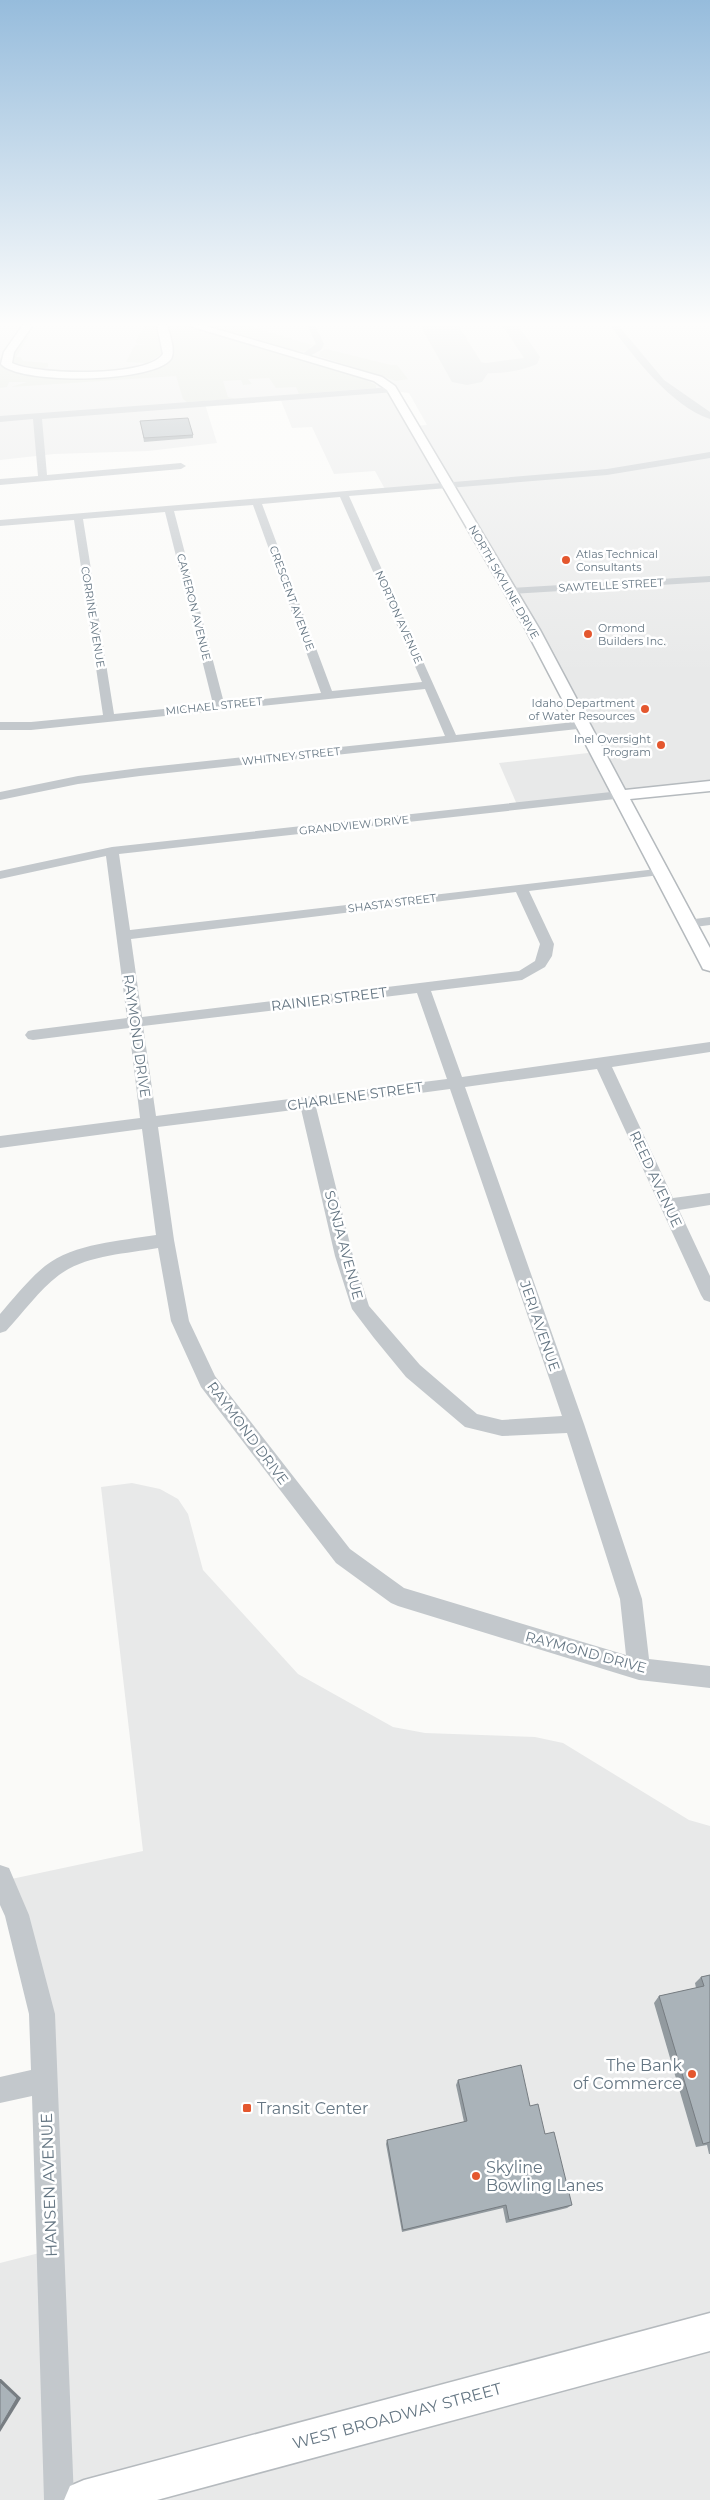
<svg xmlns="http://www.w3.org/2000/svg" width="710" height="2500" font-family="Montserrat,sans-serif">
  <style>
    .built { fill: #e8e9e9; fill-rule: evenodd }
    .green { fill: #dadfd7 }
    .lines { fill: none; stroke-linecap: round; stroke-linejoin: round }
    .taxiway { fill: #ced2d4; fill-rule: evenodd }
    .runway { fill: #ced2d4; fill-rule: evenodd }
    .major-casing { stroke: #b5babe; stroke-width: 3 }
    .minor { fill: #c3c8cc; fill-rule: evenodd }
    .major { fill: #fff; fill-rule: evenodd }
    .wall { fill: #929a9f }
    .shaded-wall { fill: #777d82 }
    .building { fill: #aab3b9; stroke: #777d82 }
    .poi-dot { fill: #e4572e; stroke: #fff; stroke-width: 2 }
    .labels { text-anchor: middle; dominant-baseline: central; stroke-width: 5; stroke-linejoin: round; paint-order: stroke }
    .far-poi-label { font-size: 11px; fill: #657683; stroke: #fff; text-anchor: start }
    .far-street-label { font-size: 11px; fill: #657683; stroke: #fff }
    .street-label { font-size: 14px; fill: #657683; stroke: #fff }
    .near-poi-label { font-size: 16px; fill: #657683; stroke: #fff; text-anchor: start }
    .near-street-label { font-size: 16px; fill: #657683; stroke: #fff }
  </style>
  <rect width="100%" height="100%" fill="#fafaf8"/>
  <g class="built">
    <path d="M 0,325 L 710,325 L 710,786 L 518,807 L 499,763 L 597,752 L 449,486 L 386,491 L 375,471 L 334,474 L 312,427 L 292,428 L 280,398 L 204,401 L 217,443 L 148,451 L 54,454 L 0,460 ZM 393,391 L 409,393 L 427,425 L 413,426 Z"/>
    <path d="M 132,1483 L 160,1489 L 178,1499 L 188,1514 L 203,1570 L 298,1674 L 393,1727 L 425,1733 L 535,1737 L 563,1743 L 689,1820 L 710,1826 L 710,2500 L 0,2500 L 0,2263 L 51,2250 L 42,2014 L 2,1881 L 143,1851 L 101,1487 Z"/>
  </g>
  <g class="green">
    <path d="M 31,325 L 34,325 L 27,336 L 29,336 L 16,357 L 21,357 L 23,361 L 48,363 L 48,367 C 37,371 17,369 11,358 Z"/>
    <path d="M 144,325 L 160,325 L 163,353 L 147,363 L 126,362 L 135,345 L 146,345 L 135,343 Z"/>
    <path d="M 168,325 L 184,325 L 356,375 L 376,385 L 376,388 L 299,394 L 296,387 L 276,388 L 269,378 L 248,379 L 252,384 L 243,385 L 241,380 L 223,381 L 228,397 L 235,399 L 187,402 L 183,399 L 176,376 L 11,387 L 27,382 L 9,382 L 7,387 L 0,388 L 0,359 L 1,358 L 2,364 L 8,370 L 35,375 L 137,371 L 170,354 Z"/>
    <path d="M 200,325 L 246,325 L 312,345 L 307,351 L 293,352 Z"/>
    <path d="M 326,349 L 391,365 L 397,365 L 408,379 L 396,381 L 319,356 L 320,352 Z"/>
  </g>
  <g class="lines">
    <path class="taxiway" d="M 502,325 L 518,325 L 540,357 L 537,364 C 512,375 481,376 456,368 L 454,365 L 462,360 L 486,363 L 524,358 Z"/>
    <path class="runway" d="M 420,325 L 458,325 L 488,373 L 482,382 L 467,385 L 452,382 Z"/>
    <g class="major-casing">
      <g id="major">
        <path d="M 23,325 L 33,325 L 14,352 L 12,363 C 36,375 147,378 163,354 L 157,325 L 167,325 C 169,333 176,351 171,359 C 154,383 20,385 1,364 L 4,352 Z"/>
        <path d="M 186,325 L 202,325 L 382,377 L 395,386 L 540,630 L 625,790 L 710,781 L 710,791 L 630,799 L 710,948 L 710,971 L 703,969 L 701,965 L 526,630 L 387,390 L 374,381 Z"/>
        <path d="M 710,2313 L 710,2351 L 157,2500 L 64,2500 L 70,2486 L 84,2480 Z"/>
      </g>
    </g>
    <g class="minor">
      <path d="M 307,325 L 315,325 L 324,344 L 321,350 L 304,359 L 300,357 L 301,355 L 316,344 Z"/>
      <path d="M 610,325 L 618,325 L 664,380 L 710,412 L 710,419 C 672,407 633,356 610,325 Z"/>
      <path d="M 392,387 L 395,388 L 395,392 L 42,419 L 47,475 L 181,463 L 186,466 L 181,469 L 0,485 L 0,479 L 38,476 L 33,419 L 0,422 L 0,416 Z"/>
      <path d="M 710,452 L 710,458 L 607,475 L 349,496 L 456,735 L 583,721 L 589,725 L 587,728 L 140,776 L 78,784 L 0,800 L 0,792 L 78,776 L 140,768 L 445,736 L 425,689 L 31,730 L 0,730 L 0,722 L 31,722 L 103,715 L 74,520 L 0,526 L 0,520 L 607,469 ZM 340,497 L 422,682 L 332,691 L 262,504 ZM 253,505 L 321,693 L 224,703 L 174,511 ZM 165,512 L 213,704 L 114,714 L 83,519 Z"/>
      <path d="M 710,576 L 710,582 L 511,594 L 506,591 L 511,588 Z"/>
      <path d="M 620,791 L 624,792 L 626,795 L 624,798 L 119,854 L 130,930 L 665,868 L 667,871 L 665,874 L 660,875 L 529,891 L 554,944 L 552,956 L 545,967 L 522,980 L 431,991 L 462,1077 L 710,1042 L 710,1052 L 612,1067 L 673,1198 L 710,1193 L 710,1205 L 679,1210 L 710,1276 L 710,1302 L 704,1300 L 701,1295 L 597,1069 L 465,1087 L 584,1424 L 642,1599 L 649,1659 L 710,1666 L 710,1688 L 639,1680 L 398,1606 L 391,1603 L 336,1563 L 201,1387 L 171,1321 L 158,1248 C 125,1254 86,1255 59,1275 C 39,1290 23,1313 6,1331 L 0,1333 L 0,1314 C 14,1298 28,1280 45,1266 C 75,1243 120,1241 156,1235 L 142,1129 L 0,1148 L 0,1136 L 140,1118 L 129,1028 L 33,1040 L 28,1039 L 25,1035 L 28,1031 L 33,1030 L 127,1018 L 106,856 L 0,879 L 0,871 L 112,847 ZM 516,892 L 540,944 L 535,961 L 519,971 L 142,1017 L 131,939 ZM 417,993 L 447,1079 L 156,1116 L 143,1026 ZM 450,1089 L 562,1416 L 502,1420 L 477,1414 L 420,1365 L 369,1306 L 353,1256 L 316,1107 ZM 301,1109 L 335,1256 L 352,1309 L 374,1338 L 406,1377 L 465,1427 L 502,1436 L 567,1433 L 620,1599 L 626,1655 L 404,1588 L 350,1549 L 215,1376 L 189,1321 L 174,1240 L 158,1127 Z"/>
      <path d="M 710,917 L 710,925 L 687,928 L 680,924 L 687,920 Z"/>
      <path d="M 0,1865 L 9,1868 L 29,1915 L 55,2014 L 74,2500 L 44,2500 L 32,2096 L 0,2103 L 0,2077 L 31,2070 L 29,2014 L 5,1916 L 0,1905 Z"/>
    </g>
    <use href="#major" class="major"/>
  </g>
  <g class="wall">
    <path d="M 141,424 L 193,435 L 193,438 L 144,442 Z"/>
    <path d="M 710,1975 L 710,2154 L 709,2154 L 707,2145 L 696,2147 L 654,2003 L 659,1996 L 696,1988 L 695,1983 L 701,1977 Z"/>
    <path d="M 458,2080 L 530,2106 L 545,2134 L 572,2205 L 567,2208 L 506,2223 L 503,2208 L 402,2232 L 386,2144 L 387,2140 L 464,2122 L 456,2085 Z"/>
  </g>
  <path class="shaded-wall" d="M 0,2379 L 1,2379 L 21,2398 L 0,2432 Z"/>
  <g class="building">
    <path d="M 188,418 L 193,435 L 144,438 L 140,421 Z"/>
    <path d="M 710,1975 L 710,2142 L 703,2144 L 659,1996 L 704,1986 L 701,1977 Z"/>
    <path d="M 521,2065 L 530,2106 L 538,2104 L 545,2134 L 554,2132 L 572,2205 L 509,2220 L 506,2205 L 403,2230 L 387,2140 L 467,2121 L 458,2080 Z"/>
    <path d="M 0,2382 L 17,2398 L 0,2427 Z"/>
  </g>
  <linearGradient id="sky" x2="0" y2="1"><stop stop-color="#96bcdc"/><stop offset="0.48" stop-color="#fdfdfc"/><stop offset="1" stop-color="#fdfdfc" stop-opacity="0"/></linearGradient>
  <rect width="710" height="675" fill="url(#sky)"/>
  <g class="poi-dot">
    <circle cx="566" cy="560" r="5"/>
    <circle cx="588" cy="634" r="5"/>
    <circle cx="645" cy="709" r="5"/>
    <circle cx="661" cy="745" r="5"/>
    <circle cx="692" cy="2074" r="5"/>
    <rect x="242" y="2103" width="10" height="10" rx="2.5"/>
    <circle cx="476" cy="2176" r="5"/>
  </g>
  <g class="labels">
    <g class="far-poi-label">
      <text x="576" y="554">Atlas Technical<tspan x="576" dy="13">Consultants</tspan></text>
      <text x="598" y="628">Ormond<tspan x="598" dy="13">Builders Inc.</tspan></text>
      <text x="635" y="703" text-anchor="end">Idaho Department<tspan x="635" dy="13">of Water Resources</tspan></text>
      <text x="651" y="739" text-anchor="end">Inel Oversight<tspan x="651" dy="13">Program</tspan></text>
    </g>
    <g class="far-street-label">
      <text transform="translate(504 582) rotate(60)">NORTH SKYLINE DRIVE</text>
      <text transform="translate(611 585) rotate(-3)">SAWTELLE STREET</text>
      <text transform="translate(292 598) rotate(70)">CRESCENT AVENUE</text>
      <text transform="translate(194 607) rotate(76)">CAMERON AVENUE</text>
      <text transform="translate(93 617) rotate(81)">CORRINE AVENUE</text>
      <text transform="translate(399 617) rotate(66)">NORTON AVENUE</text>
      <text transform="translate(214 706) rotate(-6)">MICHAEL STREET</text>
      <text transform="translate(291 756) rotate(-6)">WHITNEY STREET</text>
      <text transform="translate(354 825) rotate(-6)">GRANDVIEW DRIVE</text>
      <text transform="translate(392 903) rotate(-7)">SHASTA STREET</text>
    </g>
    <g class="street-label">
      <text transform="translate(329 999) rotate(-7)">RAINIER STREET</text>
      <text transform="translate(137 1036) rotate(82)">RAYMOND DRIVE</text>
      <text transform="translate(355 1096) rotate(-8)">CHARLENE STREET</text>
      <text transform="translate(656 1179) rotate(65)">REED AVENUE</text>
      <text transform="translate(344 1245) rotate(75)">SONJA AVENUE</text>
      <text transform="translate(540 1326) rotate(71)">JERI AVENUE</text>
      <text transform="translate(248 1433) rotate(53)">RAYMOND DRIVE</text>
      <text transform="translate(586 1652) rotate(15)">RAYMOND DRIVE</text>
    </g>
    <g class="near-poi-label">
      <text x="682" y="2065" text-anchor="end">The Bank<tspan x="682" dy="18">of Commerce</tspan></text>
      <text x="257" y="2108">Transit Center</text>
      <text x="486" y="2167">Skyline<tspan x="486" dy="18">Bowling Lanes</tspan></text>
    </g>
    <g class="near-street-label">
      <text transform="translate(49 2185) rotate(-92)">HANSEN AVENUE</text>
      <text transform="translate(397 2416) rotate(-15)">WEST BROADWAY STREET</text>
    </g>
  </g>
</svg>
